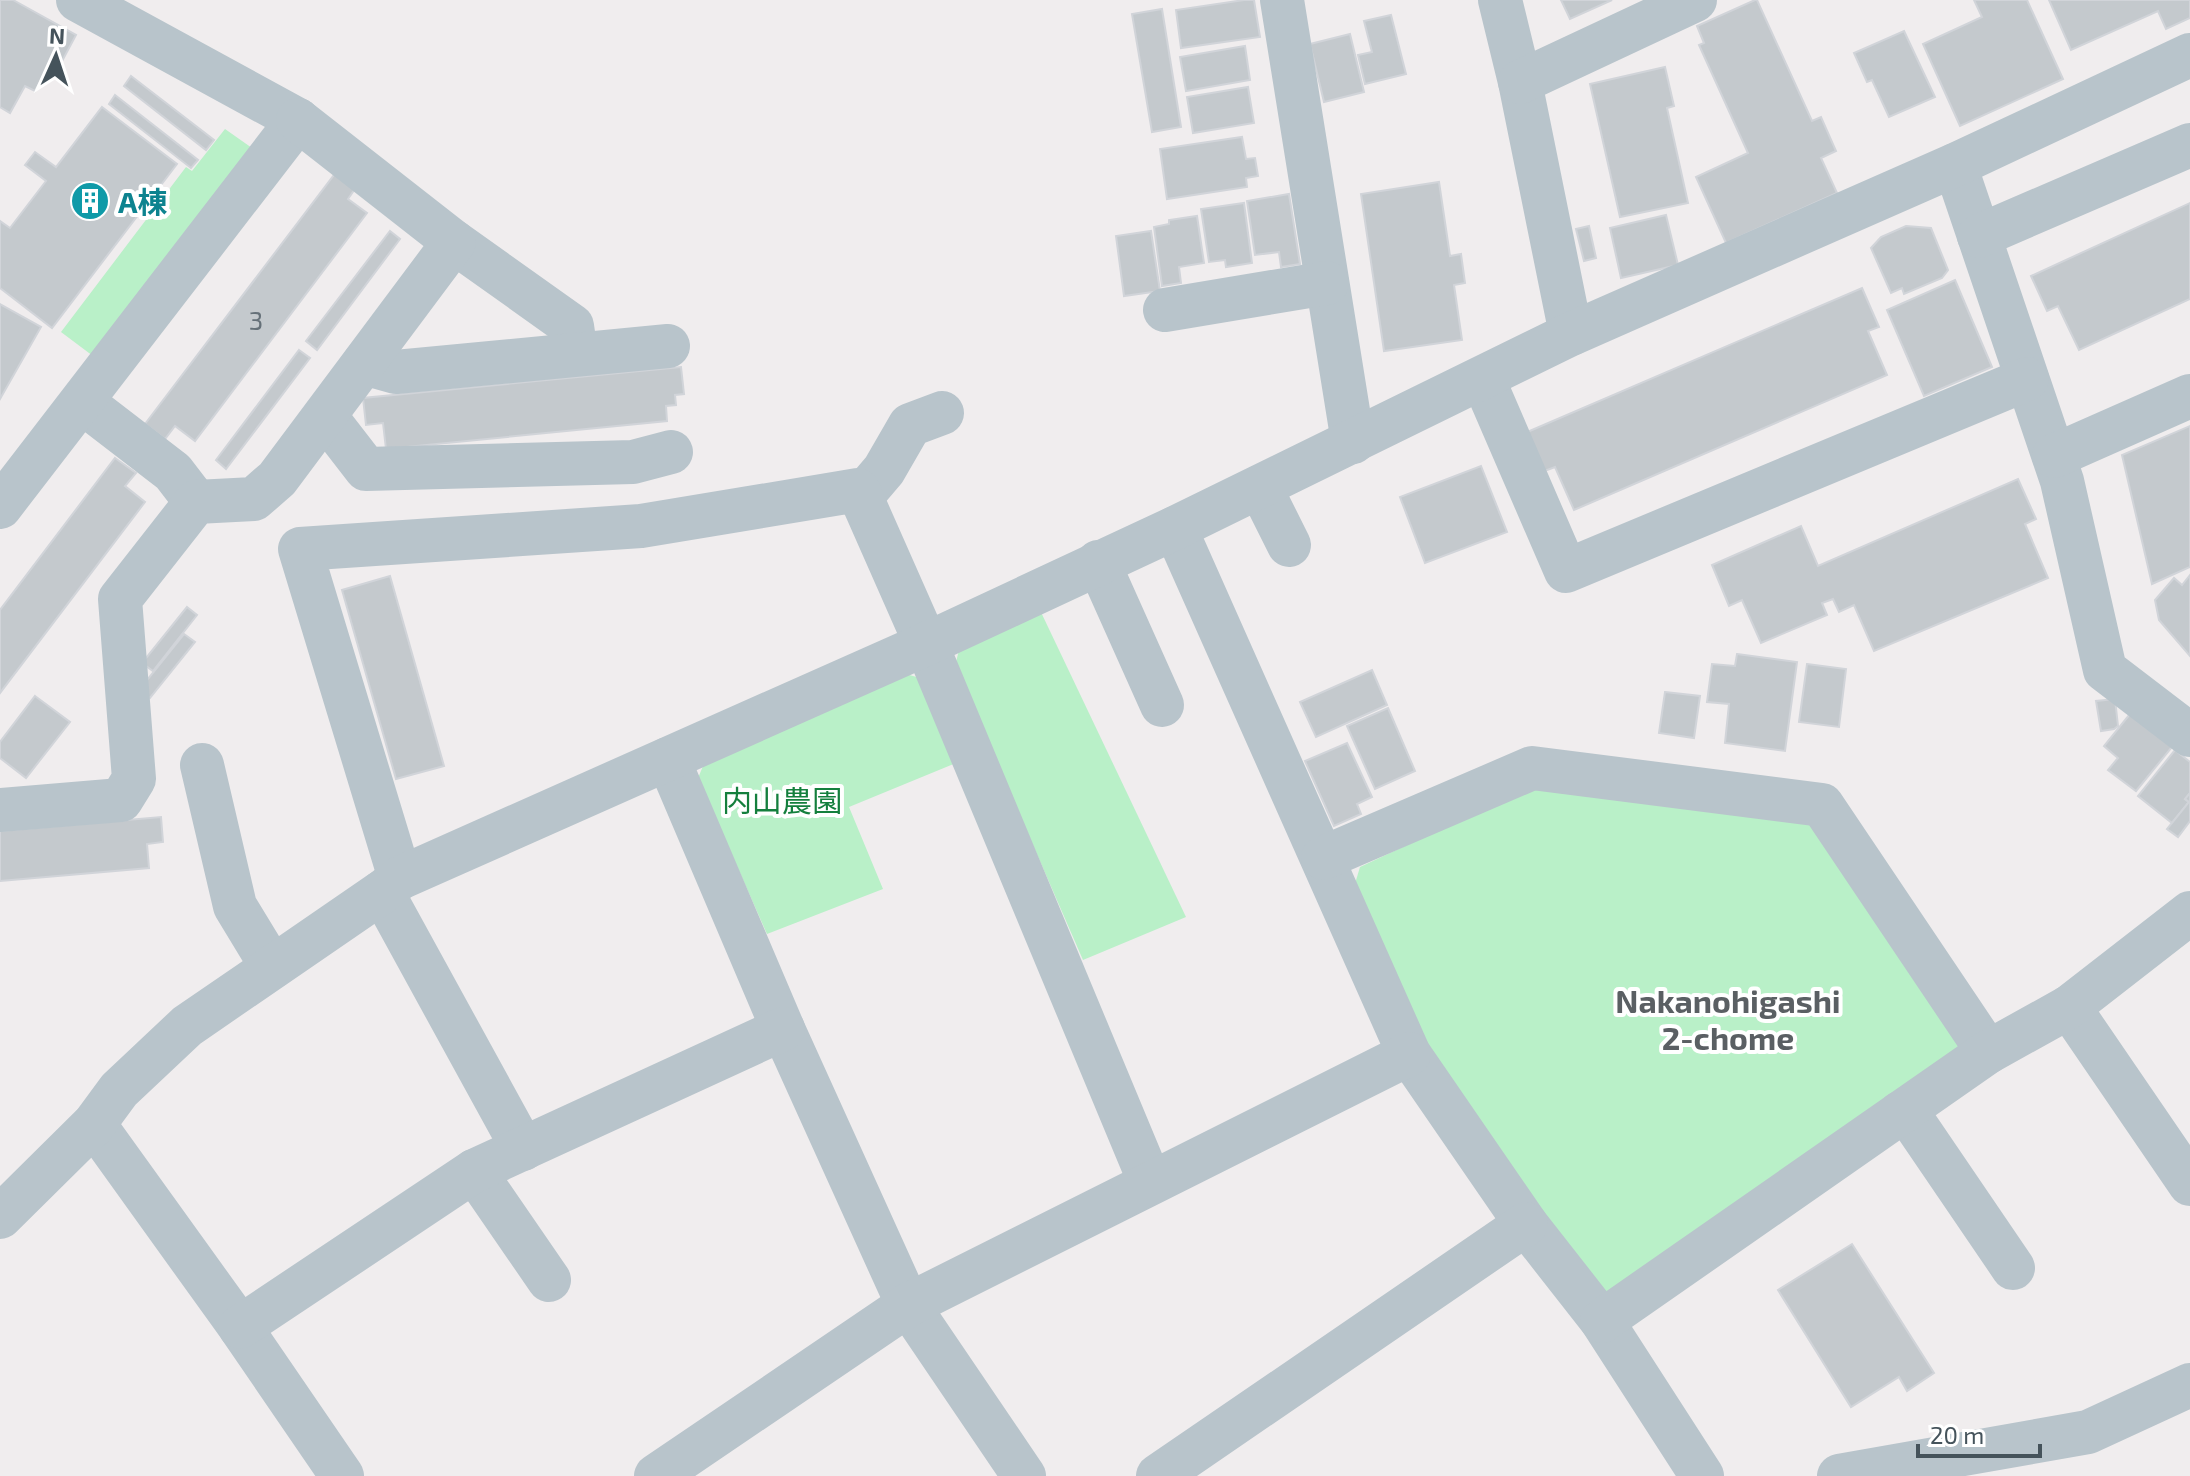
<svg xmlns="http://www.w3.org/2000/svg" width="2190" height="1476" font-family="'Exo 2','Noto Sans JP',sans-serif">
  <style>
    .green { fill: #b9f0c8 }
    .building { fill: #c4c9cd; stroke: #d1d4d9; stroke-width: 2 }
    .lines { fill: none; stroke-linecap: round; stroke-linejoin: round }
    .minor { stroke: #b8c4cb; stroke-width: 44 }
    .labels { text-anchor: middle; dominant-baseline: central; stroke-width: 8; stroke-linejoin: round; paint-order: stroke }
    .number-label { font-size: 26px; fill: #657078 }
    .culture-label { font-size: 30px; font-weight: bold; fill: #0d838f; stroke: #fff; text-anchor: start }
    .park-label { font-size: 30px; fill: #147f3d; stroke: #fff }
    .neighbourhood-label { font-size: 32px; font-weight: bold; fill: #5a5f63; stroke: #fff }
  </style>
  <rect width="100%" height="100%" fill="#f0edee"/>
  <g class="green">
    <path d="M 225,129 L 252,148 L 93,356 L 61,332 L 186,167 L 192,171 Z"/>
    <path d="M 1039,608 L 1186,917 L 1083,960 L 955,666 L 960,646 Z"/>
    <path d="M 902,673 L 924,679 L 956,763 L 849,807 L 883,889 L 767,934 L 698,778 L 706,759 Z"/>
    <path d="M 1540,783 L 1803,819 L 1821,830 L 1964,1037 L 1961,1056 L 1614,1295 L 1601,1293 L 1427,1055 L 1354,887 L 1360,867 Z"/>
  </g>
  <g class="building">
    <path d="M 0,0 L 13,0 L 76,35 L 61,63 L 53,58 L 35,91 L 25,86 L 10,113 L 0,107 Z"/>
    <path d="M 1244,0 L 1254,0 L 1260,37 L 1181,48 L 1176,10 Z"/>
    <path d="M 1561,0 L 1612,0 L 1570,19 Z"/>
    <path d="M 1755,0 L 1757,0 L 1812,121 L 1821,117 L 1836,151 L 1821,158 L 1837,193 L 1726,243 L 1696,177 L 1748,153 L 1699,45 L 1704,43 L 1697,26 Z"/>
    <path d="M 1974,0 L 2027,0 L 2063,79 L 1960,126 L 1923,44 L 1982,17 Z"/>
    <path d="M 2049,0 L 2190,0 L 2190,18 L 2166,29 L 2158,11 L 2071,50 Z"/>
    <path d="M 1162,9 L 1181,127 L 1152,132 L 1132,14 Z"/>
    <path d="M 1391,15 L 1406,74 L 1365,84 L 1358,55 L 1372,52 L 1364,21 Z"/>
    <path d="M 1904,31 L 1935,97 L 1889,117 L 1872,80 L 1867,82 L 1854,53 Z"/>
    <path d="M 1350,34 L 1364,92 L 1324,102 L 1310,44 Z"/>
    <path d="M 1245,46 L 1250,80 L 1186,91 L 1180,57 Z"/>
    <path d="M 1665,67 L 1674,106 L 1667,108 L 1688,203 L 1620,217 L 1590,84 Z"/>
    <path d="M 131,76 L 214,140 L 206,150 L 124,86 Z"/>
    <path d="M 1248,87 L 1254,123 L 1193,133 L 1187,97 Z"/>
    <path d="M 115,95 L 198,160 L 191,168 L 109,104 Z"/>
    <path d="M 102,107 L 177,164 L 52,328 L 0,288 L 0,221 L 10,228 L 46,181 L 25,165 L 35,152 L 56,167 Z"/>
    <path d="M 1242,137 L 1246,159 L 1255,158 L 1258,176 L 1246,178 L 1247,187 L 1167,199 L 1160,149 Z"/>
    <path d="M 337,171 L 357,186 L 348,199 L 367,213 L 195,441 L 175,426 L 165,439 L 145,424 Z"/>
    <path d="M 1439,182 L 1450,256 L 1461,254 L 1465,283 L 1454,285 L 1462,340 L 1384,351 L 1361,194 Z"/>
    <path d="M 1289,194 L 1300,264 L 1281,267 L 1279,252 L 1255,255 L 1247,201 Z"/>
    <path d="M 1244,203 L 1252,263 L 1226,267 L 1225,260 L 1209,262 L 1201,209 Z"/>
    <path d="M 2190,203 L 2190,299 L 2079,350 L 2058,306 L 2047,311 L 2031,276 Z"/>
    <path d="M 1666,215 L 1678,265 L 1621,278 L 1610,228 Z"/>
    <path d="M 1197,216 L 1204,263 L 1179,267 L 1181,283 L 1162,286 L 1154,227 L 1169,224 L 1169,220 Z"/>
    <path d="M 1589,226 L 1596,258 L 1584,261 L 1576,229 Z"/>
    <path d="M 1906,226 L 1931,228 L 1948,270 L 1942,278 L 1904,294 L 1902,288 L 1891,293 L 1871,248 L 1881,237 Z"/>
    <path d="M 390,231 L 400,239 L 317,350 L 306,341 Z"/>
    <path d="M 1151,231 L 1160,291 L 1124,296 L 1116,236 Z"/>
    <path d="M 1955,280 L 1992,367 L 1924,396 L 1887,310 Z"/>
    <path d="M 1862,288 L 1879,327 L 1868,331 L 1887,375 L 1574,510 L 1555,467 L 1542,472 L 1525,433 Z"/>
    <path d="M 0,304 L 41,327 L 0,399 Z"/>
    <path d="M 299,350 L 310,358 L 226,469 L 216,460 Z"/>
    <path d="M 681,367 L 684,394 L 675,395 L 676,405 L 666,406 L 667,421 L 386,449 L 383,423 L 366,425 L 363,398 Z"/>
    <path d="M 2190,426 L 2190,567 L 2152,584 L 2122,455 Z"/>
    <path d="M 115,458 L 136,473 L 125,486 L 145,502 L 0,693 L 0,610 Z"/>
    <path d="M 1481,466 L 1507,532 L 1425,563 L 1400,497 Z"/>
    <path d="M 2018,479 L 2036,519 L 2025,524 L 2048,578 L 1874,651 L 1854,605 L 1839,612 L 1833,599 L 1822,603 L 1827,615 L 1761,643 L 1742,600 L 1729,606 L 1712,565 L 1801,526 L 1818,566 Z"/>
    <path d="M 2190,575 L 2190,656 L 2159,620 L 2155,600 L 2174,578 L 2182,585 Z"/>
    <path d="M 390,576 L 444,766 L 396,779 L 342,590 Z"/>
    <path d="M 187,607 L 197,615 L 153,671 L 142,663 Z"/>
    <path d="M 184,634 L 195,642 L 150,698 L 139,690 Z"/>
    <path d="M 1737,654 L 1797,662 L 1785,751 L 1725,743 L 1729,704 L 1707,702 L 1712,664 L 1735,666 Z"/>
    <path d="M 1807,664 L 1846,669 L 1839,727 L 1799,722 Z"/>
    <path d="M 1372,670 L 1387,705 L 1316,737 L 1300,702 Z"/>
    <path d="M 1665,692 L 1700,696 L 1694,738 L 1659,733 Z"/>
    <path d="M 35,696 L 70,722 L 26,778 L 0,758 L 0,742 Z"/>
    <path d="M 2115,699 L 2118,726 L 2114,729 L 2101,731 L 2096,701 Z"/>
    <path d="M 1388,708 L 1415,771 L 1375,789 L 1347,726 Z"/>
    <path d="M 2130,714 L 2172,747 L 2136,791 L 2108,770 L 2118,758 L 2104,746 Z"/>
    <path d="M 1347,743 L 1372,797 L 1357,804 L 1361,814 L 1334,826 L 1305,761 Z"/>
    <path d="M 2175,750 L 2190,762 L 2190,793 L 2185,799 L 2189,802 L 2172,823 L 2138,796 Z"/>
    <path d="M 2190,793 L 2190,821 L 2178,837 L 2167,829 L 2189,802 L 2185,799 Z"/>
    <path d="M 161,817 L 163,842 L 147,844 L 149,868 L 0,881 L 0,831 Z"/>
    <path d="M 1852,1244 L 1934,1373 L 1907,1391 L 1899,1377 L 1851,1407 L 1778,1290 Z"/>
  </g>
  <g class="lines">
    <g class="minor">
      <path d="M 1282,0 L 1353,442"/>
      <path d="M 1500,0 L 1520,82 L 1571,334"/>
      <path d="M 1520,82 L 1695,0"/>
      <path d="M 1955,165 L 2062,481 L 2105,670 L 2190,735"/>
      <path d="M 1979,236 L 2190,145"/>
      <path d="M 454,242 L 572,326 L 576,354"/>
      <path d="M 1165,310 L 1327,283"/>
      <path d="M 364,363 L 396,372 L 668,346"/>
      <path d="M 1483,379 L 1566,571 L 2027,379"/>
      <path d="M 82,402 L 173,472 L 196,502"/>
      <path d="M 325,416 L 366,469 L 633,462 L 671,452"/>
      <path d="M 2054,456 L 2190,396"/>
      <path d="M 1260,487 L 1289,545"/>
      <path d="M 861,497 L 884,470 L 910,425 L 942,413"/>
      <path d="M 0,507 L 298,120 L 78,0"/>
      <path d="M 1175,528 L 1409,1054 L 1526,1224 L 1602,1321 L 1702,1476"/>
      <path d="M 1098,562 L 1162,705"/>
      <path d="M 668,759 L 783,1029 L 908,1305 L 1024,1476"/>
      <path d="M 202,765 L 235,906 L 272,967"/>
      <path d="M 0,810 L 121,800 L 134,779 L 120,599 L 196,502 L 254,499 L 277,479 L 454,242 L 298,120"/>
      <path d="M 1323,858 L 1532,768 L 1822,805 L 1988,1052"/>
      <path d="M 400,878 L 300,549 L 641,526 L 858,490 L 926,644 L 1150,1182"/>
      <path d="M 382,892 L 523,1149"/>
      <path d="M 2069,1007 L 2190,1184"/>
      <path d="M 1900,1113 L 1915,1124 L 2013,1268"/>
      <path d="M 94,1124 L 240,1327 L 342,1476"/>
      <path d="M 474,1171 L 549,1280"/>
      <path d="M 0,1217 L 94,1124 L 119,1090 L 187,1026 L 382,892 L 400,878 L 924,645 L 1175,528 L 1571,334 L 1955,165 L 2190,55"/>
      <path d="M 1602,1321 L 1988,1052 L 2069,1007 L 2190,913"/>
      <path d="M 240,1327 L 474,1171 L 783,1029"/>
      <path d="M 656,1476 L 908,1305 L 1409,1054"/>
      <path d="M 1158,1476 L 1526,1224"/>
      <path d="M 1839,1476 L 2088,1432 L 2190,1385"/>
    </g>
  </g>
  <defs>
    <g id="building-disc" transform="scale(2)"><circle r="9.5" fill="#0f9aa8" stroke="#fff"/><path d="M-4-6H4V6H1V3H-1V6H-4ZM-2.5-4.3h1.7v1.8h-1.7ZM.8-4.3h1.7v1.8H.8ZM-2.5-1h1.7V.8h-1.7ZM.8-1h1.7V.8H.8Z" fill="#fff"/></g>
  </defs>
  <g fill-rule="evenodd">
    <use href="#building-disc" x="90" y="201"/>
  </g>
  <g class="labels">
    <g class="number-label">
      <text x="256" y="319">3</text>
    </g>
    <g class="culture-label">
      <text x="118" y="201">A棟</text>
    </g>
    <g class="park-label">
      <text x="782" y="800">内山農園</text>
    </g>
    <g class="neighbourhood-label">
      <text x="1728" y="1000">Nakanohigashi<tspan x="1728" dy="37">2-chome</tspan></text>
    </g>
  </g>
  <g transform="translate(56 56) rotate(3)" stroke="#ffffff" stroke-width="6" paint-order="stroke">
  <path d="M0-6L14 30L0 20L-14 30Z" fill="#45535b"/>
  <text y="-12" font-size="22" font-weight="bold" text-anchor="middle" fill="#45535b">N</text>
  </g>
  <path d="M1918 1444v12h122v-12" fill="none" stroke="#45535b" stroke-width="4"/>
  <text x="1930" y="1444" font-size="24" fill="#45535b" stroke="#ffffff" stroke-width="6" paint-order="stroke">20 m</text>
</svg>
